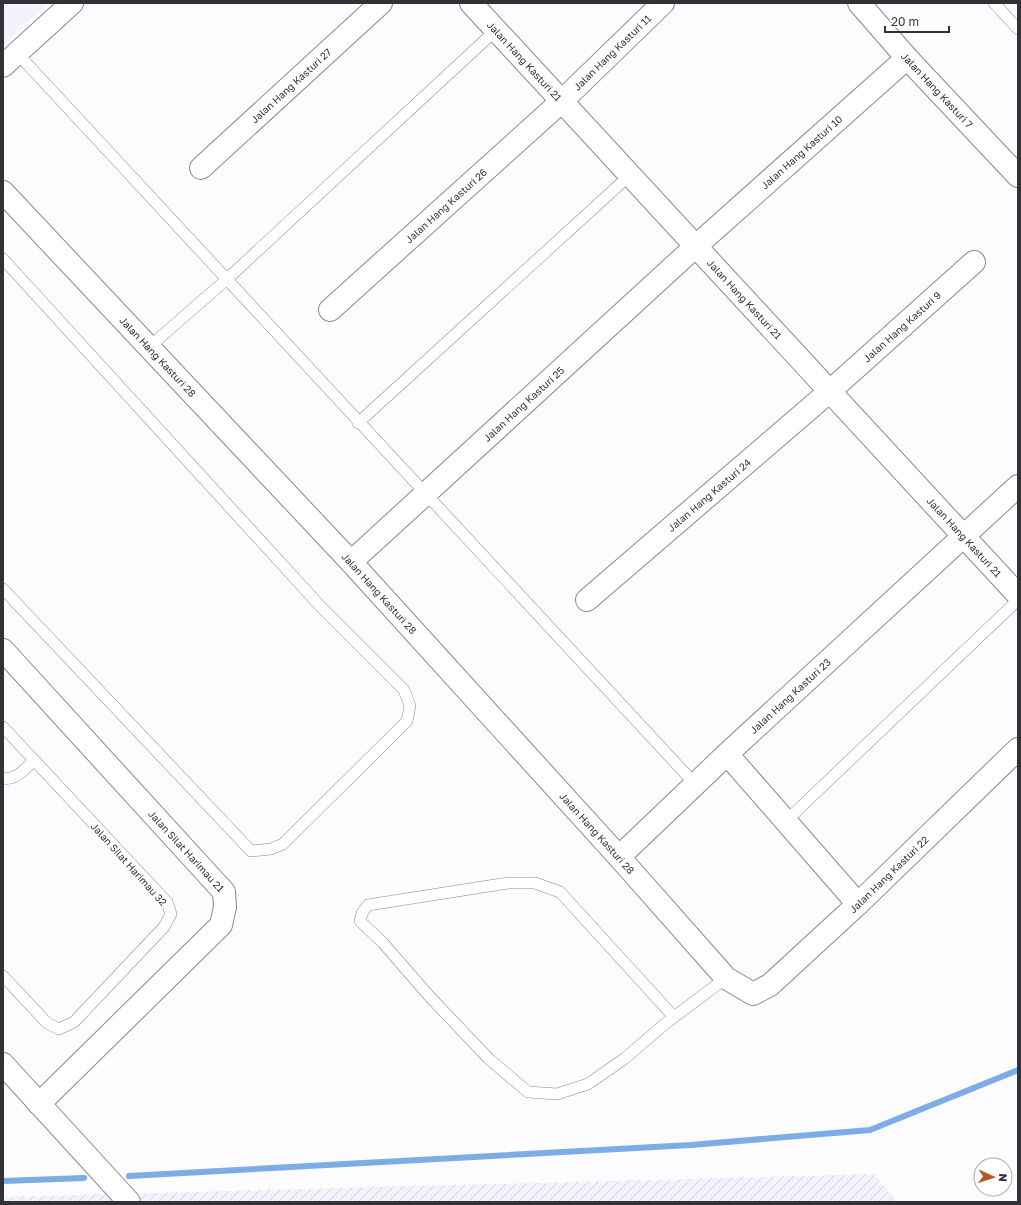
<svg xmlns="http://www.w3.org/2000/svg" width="1021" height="1205" font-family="'Golos Text',sans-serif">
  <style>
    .built { fill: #f5f2fe }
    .industrial { fill: url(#industrial-furrows) }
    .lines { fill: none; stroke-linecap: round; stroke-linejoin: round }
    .stream { stroke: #7dade6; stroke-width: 6 }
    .lane-casing { stroke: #8a8792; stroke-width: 12 }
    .street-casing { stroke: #8a8792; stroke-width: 24 }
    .secondary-casing { stroke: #8a8792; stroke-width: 24 }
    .lane { stroke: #fff; stroke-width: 11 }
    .street { stroke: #fff; stroke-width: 22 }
    .secondary { stroke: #fff; stroke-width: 22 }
    .labels { text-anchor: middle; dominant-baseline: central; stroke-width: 4; stroke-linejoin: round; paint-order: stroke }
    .street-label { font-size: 10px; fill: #333136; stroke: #fff }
  </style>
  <defs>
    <pattern id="industrial-furrows" width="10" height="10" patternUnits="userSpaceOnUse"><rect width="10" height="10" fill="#f5f2fe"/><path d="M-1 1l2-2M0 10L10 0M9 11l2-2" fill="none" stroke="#d2d0da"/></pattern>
  </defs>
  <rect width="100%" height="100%" fill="#fcfbfe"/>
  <path class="built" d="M 3,3 L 49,3 L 3,45 Z"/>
  <path class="industrial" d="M 874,1174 L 897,1202 L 3,1202 L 3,1197 Z"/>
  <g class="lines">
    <g class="stream">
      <path d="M 129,1176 L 691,1145 L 870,1130 L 1018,1070"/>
      <path d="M 3,1181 L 84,1178"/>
    </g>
    <g class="lane-casing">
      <g id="lane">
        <path d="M 994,3 L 1018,29"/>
        <path d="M 17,53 L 695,784"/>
        <path d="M 3,259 L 321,607 L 404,690 L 410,706 L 407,721 L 283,844 L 271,849 L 251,851 L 3,589"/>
        <path d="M 149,347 L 226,280 L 496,30"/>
        <path d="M 358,423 L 630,175"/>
        <path d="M 3,727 L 167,902 L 171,914 L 164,927 L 74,1022 L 59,1029 L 47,1023 L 3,976"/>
        <path d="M 3,778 C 16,781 26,768 34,760"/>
        <path d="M 786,821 L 1018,600"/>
        <path d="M 674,1017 L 560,892 L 535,883 L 508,883 L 368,905 L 362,913 L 360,921 L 383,943 L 430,997 L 489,1059 L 528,1092 L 557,1094 L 588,1084 L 624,1059 L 666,1023 L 726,978"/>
      </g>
    </g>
    <g class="street-casing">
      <g id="street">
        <path id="s1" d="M 471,3 L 1018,595"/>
        <path id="s2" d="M 859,3 L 907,58 L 1018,176"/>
        <path d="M 3,66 L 72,3"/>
        <path id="s3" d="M 201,168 L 381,3"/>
        <path id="s4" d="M 3,192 L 351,562 L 619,857 L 726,978 L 753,994 L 770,985 L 858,904 L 1018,749"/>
        <path id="s5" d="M 330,310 L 562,101 L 663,3"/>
        <path id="s6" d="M 351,562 L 696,246 L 907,58"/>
        <path id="s7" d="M 587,600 L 830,391 L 974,262"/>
        <path id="s8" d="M 3,650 L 224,892 L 225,907 L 221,925 L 39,1104"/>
        <path d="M 727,754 L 858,904"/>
        <path id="s9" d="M 619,857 L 727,754 L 1018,486"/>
      </g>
    </g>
    <g class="secondary-casing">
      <path id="secondary" d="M 3,1064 L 129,1202"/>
    </g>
    <use href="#lane" class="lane"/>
    <use href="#street" class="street"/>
    <use href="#secondary" class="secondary"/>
  </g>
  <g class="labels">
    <g class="street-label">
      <text stroke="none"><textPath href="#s5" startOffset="382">Jalan Hang Kasturi 11</textPath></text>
      <text stroke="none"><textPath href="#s1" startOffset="79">Jalan Hang Kasturi 21</textPath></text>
      <text stroke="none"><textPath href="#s3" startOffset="122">Jalan Hang Kasturi 27</textPath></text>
      <text stroke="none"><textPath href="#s2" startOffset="117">Jalan Hang Kasturi 7</textPath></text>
      <text stroke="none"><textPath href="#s6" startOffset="609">Jalan Hang Kasturi 10</textPath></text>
      <text stroke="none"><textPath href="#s5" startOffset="156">Jalan Hang Kasturi 26</textPath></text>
      <text stroke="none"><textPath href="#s1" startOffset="403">Jalan Hang Kasturi 21</textPath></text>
      <text stroke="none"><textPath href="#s7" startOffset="417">Jalan Hang Kasturi 9</textPath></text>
      <text stroke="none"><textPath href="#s4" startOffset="226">Jalan Hang Kasturi 28</textPath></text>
      <text stroke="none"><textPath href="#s6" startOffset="234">Jalan Hang Kasturi 25</textPath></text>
      <text stroke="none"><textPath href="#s7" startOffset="161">Jalan Hang Kasturi 24</textPath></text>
      <text stroke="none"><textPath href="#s1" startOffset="727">Jalan Hang Kasturi 21</textPath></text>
      <text stroke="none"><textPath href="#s4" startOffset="550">Jalan Hang Kasturi 28</textPath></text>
      <text stroke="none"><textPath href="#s9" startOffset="235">Jalan Hang Kasturi 23</textPath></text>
      <text stroke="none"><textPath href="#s4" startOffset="874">Jalan Hang Kasturi 28</textPath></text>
      <text stroke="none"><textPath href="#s8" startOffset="272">Jalan Silat Harimau 21</textPath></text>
      <text transform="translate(129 864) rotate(48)">Jalan Silat Harimau 32</text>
      <text stroke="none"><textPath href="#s4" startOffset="1281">Jalan Hang Kasturi 22</textPath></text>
    </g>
  </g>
  <rect width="1021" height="1205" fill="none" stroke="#333136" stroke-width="8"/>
  <g transform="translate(993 1177) rotate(93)"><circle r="19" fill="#ffffff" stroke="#adadaf"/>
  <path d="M0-3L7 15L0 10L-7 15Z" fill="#b9561e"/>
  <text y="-6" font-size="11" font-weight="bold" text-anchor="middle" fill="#333136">N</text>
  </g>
  <path d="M885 26v6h64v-6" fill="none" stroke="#333136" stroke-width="2"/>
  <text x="891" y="26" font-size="12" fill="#333136" stroke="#ffffff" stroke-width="3" paint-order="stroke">20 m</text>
</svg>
